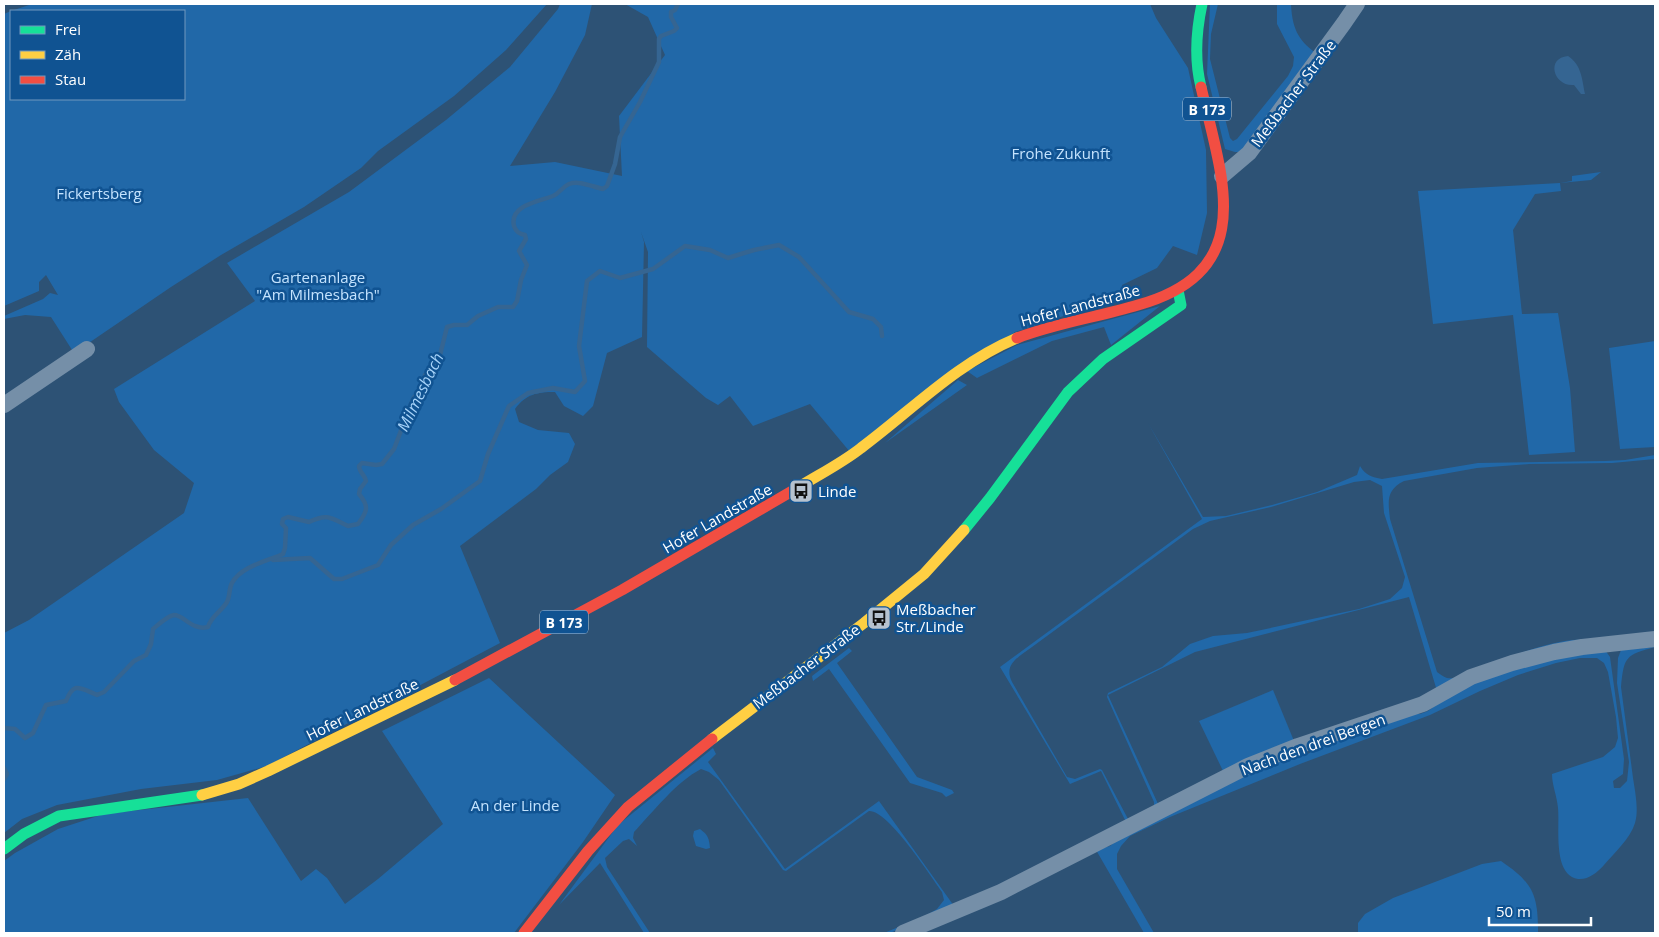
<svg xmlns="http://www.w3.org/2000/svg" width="1659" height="937" font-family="'Open Sans',sans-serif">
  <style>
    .green { fill: #2168a8 }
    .water { fill: #356592 }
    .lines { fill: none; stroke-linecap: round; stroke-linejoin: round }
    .stream { stroke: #356592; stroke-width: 4.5 }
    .street { stroke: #758fa8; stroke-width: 16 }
    .fast { stroke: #16e098; stroke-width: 11 }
    .slow { stroke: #ffcf43; stroke-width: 11 }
    .jam { stroke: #f24e42; stroke-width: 11 }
    .labels { text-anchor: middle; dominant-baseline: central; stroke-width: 5; stroke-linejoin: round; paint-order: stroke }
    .shield { fill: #105392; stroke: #b7cbde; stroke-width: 1 }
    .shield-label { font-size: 14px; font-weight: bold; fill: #fff }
    .street-label { font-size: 15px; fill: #fff; stroke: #105392 }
    .park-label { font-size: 15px; fill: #c4e3fe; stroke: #105392 }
    .poi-label { font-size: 15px; fill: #fff; stroke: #105392; text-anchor: start }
    .water-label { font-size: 16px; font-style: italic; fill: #a8d4fa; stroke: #105392 }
  </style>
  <rect width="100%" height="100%" fill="#2d5275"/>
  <g class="green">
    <path d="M 32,4 L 547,4 L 506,50 L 454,96 L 378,151 L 361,168 L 304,207 L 221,255 L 171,287 L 74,353 L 51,317 L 25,315 L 4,319 L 4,316 L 43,299 L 50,293 L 58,295 L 46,275 L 39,282 L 39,291 L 4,306 L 4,14 L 11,11 L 11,99 L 184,99 L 184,11 L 11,11 Z"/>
    <path d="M 560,4 L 592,4 L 585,35 L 555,92 L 510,166 L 555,162 L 622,176 L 619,116 L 665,55 L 648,17 L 625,4 L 1150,4 L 1156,18 L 1188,68 L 1206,150 L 1207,213 L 1197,255 L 1173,246 L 1157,268 L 1122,285 L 1124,296 L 1015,332 L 850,452 L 810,404 L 753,426 L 730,396 L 718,405 L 706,398 L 647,347 L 648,252 L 641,232 L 644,242 L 642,337 L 607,353 L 593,406 L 583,416 L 564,406 L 555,392 C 537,392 526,394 515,409 L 519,422 L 538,430 L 569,433 L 575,444 L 568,462 L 550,475 L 536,489 L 460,546 L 500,643 L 267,766 L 217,780 L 141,789 L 57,805 L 22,819 L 4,833 L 4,633 L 29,620 L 184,513 L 194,483 L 154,450 L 119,402 L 114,389 L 255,301 L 227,263 L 349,192 L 446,120 L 510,67 L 558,9 Z"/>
    <path d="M 1210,4 L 1218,4 L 1211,34 L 1210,59 L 1230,138 L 1233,141 L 1237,139 L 1288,76 L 1293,66 L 1294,57 L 1277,24 L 1277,4 L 1291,4 C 1292,26 1297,40 1316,53 L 1242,152 L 1235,152 L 1225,149 L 1207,74 Z"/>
    <path d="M 1601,172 L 1591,180 L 1560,183 L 1561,191 L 1535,194 L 1513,230 L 1522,314 L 1558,313 L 1570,388 L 1575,452 L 1529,455 L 1513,315 L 1433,324 L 1418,191 L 1560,183 L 1572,181 L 1572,176 Z"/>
    <path d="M 1160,306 L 1111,345 L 1104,327 L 1052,341 L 977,378 L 967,371 L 1017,345 Z"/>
    <path d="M 1655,341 L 1655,447 L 1620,449 L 1609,348 Z"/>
    <path d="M 958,380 L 967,385 L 885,443 Z"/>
    <path d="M 1148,423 L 1203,517 L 1226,516 L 1272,505 L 1317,492 L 1357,475 L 1360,466 C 1365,475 1372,477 1382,479 L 1478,463 L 1605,461 L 1625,460 L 1655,455 L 1655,459 L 1612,463 L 1529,464 L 1477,468 L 1404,481 C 1386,490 1388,501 1390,519 L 1437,672 C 1440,674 1444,677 1447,678 C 1458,680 1470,673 1480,669 C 1505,659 1568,632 1592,642 L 1437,691 L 1409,597 L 1195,652 L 1108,695 L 1159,806 L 1154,808 L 1154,802 L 1107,697 L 1108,693 L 1162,667 L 1190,644 L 1213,636 L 1247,633 L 1359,609 L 1390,599 L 1402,588 L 1405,577 L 1384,513 L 1382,486 L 1370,480 L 1354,482 L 1271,507 L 1210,521 L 1193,529 L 1032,647 C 1019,657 1003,664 1012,682 L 1067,777 L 1075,779 L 1100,769 L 1102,770 L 1128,819 L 1127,824 L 1101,771 L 1070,784 L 1000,667 L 1202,519 Z"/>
    <path d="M 1655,647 C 1626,655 1624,656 1621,687 C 1625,717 1629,747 1633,778 C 1635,791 1639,810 1635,823 C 1630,839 1614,853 1604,865 C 1597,873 1588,880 1578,879 C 1552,875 1560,826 1558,808 C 1557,796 1552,785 1552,774 L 1603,757 L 1615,747 L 1618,738 L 1616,717 L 1608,672 L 1604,663 L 1597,658 L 1580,658 L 1556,663 L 1518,675 L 1480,691 L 1430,715 L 1300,764 L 1170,817 L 1130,836 L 1121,846 L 1117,854 L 1117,869 L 1154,933 L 1144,933 L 1096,850 L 1110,846 L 1117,840 L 1282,756 L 1305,756 L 1324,743 L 1413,713 L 1420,714 L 1428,711 L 1459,688 L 1508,668 L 1605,650 L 1610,657 L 1624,759 L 1623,774 L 1613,781 L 1614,788 L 1620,788 L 1627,781 L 1629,762 L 1617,683 L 1618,658 L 1621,650 Z"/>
    <path d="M 849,648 L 852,651 L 837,663 L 917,777 L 952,790 L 954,793 L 946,797 L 942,793 L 910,783 L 829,669 L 813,681 L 812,676 Z"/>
    <path d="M 489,678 L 615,795 L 583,842 L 514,933 L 4,933 L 4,861 L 15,853 L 58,829 L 104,814 L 248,798 L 301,881 L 316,869 L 327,878 L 345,904 L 378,879 L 443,824 L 382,731 Z"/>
    <path d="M 1273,690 L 1294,741 L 1224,773 L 1199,721 Z"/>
    <path d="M 713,748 L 716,754 L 708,762 L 785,869 L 879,801 L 954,906 L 890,933 L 884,933 L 925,916 L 937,909 L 944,900 L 942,892 C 930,875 888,810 869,811 L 786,871 L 783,870 L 719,780 L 709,772 L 701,769 C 676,782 653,812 634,832 L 633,838 L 637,846 L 629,839 L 623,841 L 605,858 L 607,867 L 650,933 L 644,933 L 600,863 L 559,905 L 618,825 Z"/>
    <path d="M 700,829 C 708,835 709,838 710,848 L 706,849 L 696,846 L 693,836 L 694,831 Z"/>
    <path d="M 1501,861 C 1533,883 1538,894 1538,933 L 1358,933 L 1358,923 L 1365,914 L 1393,898 L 1482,864 Z"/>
  </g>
  <path class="water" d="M 1568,56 C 1582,65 1582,80 1585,94 L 1581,94 L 1574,85 C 1554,87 1545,58 1568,56 Z"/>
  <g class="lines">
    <g class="stream">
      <path d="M 273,560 L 310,558 L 334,579 L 342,579 L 378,565 L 391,545 L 413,525 L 441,509 L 480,481 L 488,454 L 509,406 L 528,393 L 553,388 L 575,392 L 585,381 L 579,346 L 587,281 L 600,271 L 620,278 L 653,269 L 685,246 L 710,250 L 728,258 L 754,250 L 779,245 L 799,257 L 849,312 L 873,319 L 881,327 L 882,336"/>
      <path d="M 4,728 L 15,729 L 25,738 L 33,733 L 46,705 L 66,701 C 74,681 80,688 97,695 L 104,692 L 134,661 L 146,655 L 151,644 L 153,629 C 158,625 167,616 174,615 C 184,615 192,631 208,627 C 211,616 221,612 227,602 C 230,596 229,588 232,583 C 241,566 268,561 283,554 L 285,548 L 286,528 L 282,524 L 283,519 L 288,517 L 309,522 C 328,513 331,518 348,526 L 358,524 C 368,511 369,506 359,494 L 360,489 L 366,481 C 365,475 359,472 359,466 L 362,463 L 376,465 L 382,464 L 394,449 L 413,399 L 420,390 L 424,382 L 425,375 L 435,365 L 439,359 L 447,327 L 454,325 L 467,325 L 478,316 L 498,307 L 513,307 L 517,301 L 521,280 L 527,265 L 519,251 L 526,239 L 525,235 C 519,234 516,232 514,226 C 509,205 540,201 553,196 C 560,193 562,187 569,184 C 579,180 593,187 603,189 L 607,186 L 615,164 L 620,137 L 640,102 L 659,62 L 659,39 L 661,36 L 674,31 L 677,28 L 671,17 L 671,12 L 675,10 L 678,4"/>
      <path d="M 4,768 L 7,774 L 4,779"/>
    </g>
    <g class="street">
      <path d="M 1222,176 L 1249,153 L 1344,23 L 1357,4"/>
      <path d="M 4,405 L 87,349"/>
      <path d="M 903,933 L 1001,892 L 1248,766 L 1298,746 L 1423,704 L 1471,677 L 1512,663 L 1554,652 L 1582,647 L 1655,639"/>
    </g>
    <g class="fast">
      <path d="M 1201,87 C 1194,59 1196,32 1202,4"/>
      <path d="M 964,530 L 990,498 L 1068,392 L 1103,359 L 1181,305 L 1178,290"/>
      <path d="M 4,849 L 24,834 L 59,816 L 202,795"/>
    </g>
    <g class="slow">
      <path d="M 799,487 C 820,474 842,463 861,448 C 912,410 957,363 1017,338"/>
      <path d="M 712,739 L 864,623 L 924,574 L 964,530"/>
      <path d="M 202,795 L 239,784 L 268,771 L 455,680"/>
    </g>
    <g class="jam">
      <path d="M 1017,338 C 1056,323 1098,317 1138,305 C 1260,271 1222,178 1201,87"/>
      <path d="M 455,680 L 622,590 L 799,487"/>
      <path d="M 524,933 L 588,851 L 628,807 L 712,739"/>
    </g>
  </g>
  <defs>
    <g id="bus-square" transform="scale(1.25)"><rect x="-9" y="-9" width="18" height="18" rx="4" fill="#b6c2cf" stroke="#105392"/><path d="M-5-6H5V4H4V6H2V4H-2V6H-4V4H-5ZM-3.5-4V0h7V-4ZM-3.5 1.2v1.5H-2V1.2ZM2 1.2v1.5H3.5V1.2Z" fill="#111"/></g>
  </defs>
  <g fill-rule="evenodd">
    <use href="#bus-square" x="801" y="491"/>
    <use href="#bus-square" x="879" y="618"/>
  </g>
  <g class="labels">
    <g class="shield">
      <rect x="1183" y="97.5" width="48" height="23" rx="4"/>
      <rect x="540" y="610.5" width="48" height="23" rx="4"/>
    </g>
    <g class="shield-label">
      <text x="1207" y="109">B 173</text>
      <text x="564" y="622">B 173</text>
    </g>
    <g class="street-label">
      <text transform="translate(1293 93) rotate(-53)">Meßbacher Straße</text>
      <text transform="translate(1080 305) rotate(-15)">Hofer Landstraße</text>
      <text transform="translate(717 518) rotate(-30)">Hofer Landstraße</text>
      <text transform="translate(806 666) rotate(-37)">Meßbacher Straße</text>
      <text transform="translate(362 709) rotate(-26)">Hofer Landstraße</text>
      <text transform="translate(1313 744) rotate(-20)">Nach den drei Bergen</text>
    </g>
    <g class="park-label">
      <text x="1061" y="153">Frohe Zukunft</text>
      <text x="99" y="193">Fickertsberg</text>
      <text x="318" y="277">Gartenanlage<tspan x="318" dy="17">"Am Milmesbach"</tspan></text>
      <text x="515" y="805">An der Linde</text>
    </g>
    <g class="poi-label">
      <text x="818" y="491">Linde</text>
      <text x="896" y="609">Meßbacher<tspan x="896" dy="17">Str./Linde</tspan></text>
    </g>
    <g class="water-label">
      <text transform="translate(420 392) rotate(-64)">Milmesbach</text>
    </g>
  </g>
  <rect width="1659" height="937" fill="none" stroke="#ffffff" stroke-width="10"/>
  <rect x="10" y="10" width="175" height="90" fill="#105392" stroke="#7098be"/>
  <rect x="20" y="26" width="25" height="8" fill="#16e098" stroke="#7098be"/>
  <text x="55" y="35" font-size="15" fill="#ffffff">Frei</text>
  <rect x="20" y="51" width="25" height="8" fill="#ffcf43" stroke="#7098be"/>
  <text x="55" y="60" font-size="15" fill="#ffffff">Zäh</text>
  <rect x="20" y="76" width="25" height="8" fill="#f24e42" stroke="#7098be"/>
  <text x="55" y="85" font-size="15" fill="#ffffff">Stau</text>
  <path d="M1489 917v8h102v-8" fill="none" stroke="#ffffff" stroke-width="2.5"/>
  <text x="1496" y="917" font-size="15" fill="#ffffff" stroke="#105392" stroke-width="4" paint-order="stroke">50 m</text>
</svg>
